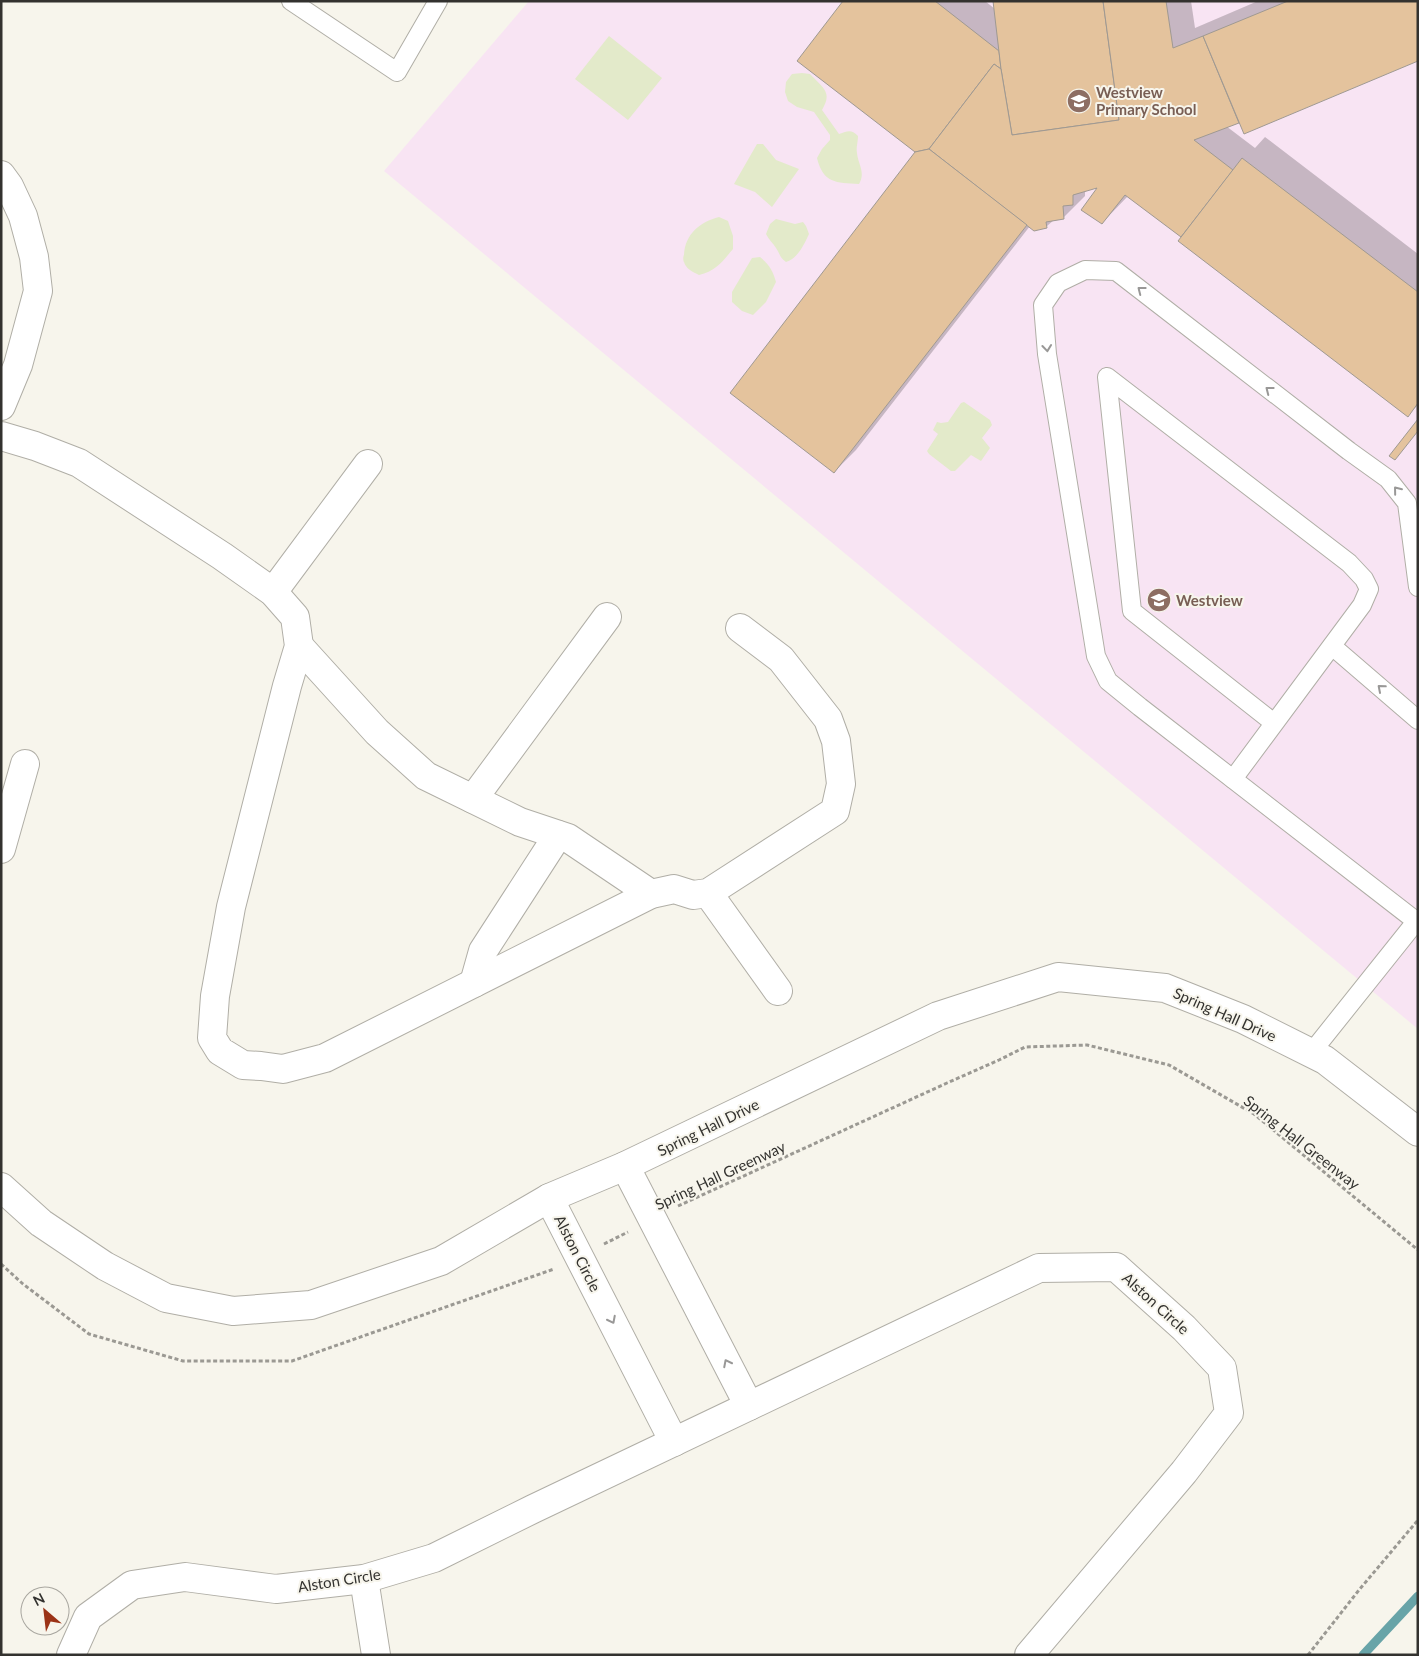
<svg xmlns="http://www.w3.org/2000/svg" width="1419" height="1656" font-family="Lato,sans-serif">
  <style>
    .education { fill: #f8e4f3 }
    .green { fill: #e3eaca }
    .shadow { fill: #0003 }
    .lines { fill: none; stroke-linecap: round; stroke-linejoin: round }
    .stream { stroke: #68a4a8; stroke-width: 9 }
    .building { fill: #e4c39d; stroke: #9f9992 }
    .service-casing { stroke: #b0aea6; stroke-width: 20 }
    .minor-casing { stroke: #b0aea6; stroke-width: 30 }
    .path { stroke: #9b9993; stroke-width: 3; stroke-dasharray: 4 2.5; stroke-linecap: butt }
    .service { stroke: #fff; stroke-width: 18 }
    .minor { stroke: #fff; stroke-width: 28 }
    .oneway { stroke: #999897 }
    .labels { text-anchor: middle; dominant-baseline: central; stroke-width: 4; stroke-linejoin: round; paint-order: stroke }
    .education-label { font-size: 15px; font-weight: bold; fill: #785e54; stroke: #f7f5ec; text-anchor: start }
    .street-label { font-size: 15px; fill: #33322f; stroke: #f7f5ec }
  </style>
  <rect width="100%" height="100%" fill="#f7f5ec"/>
  <path class="education" d="M 529,1 L 1418,1 L 1418,1029 L 384,171 Z"/>
  <g class="green">
    <path d="M 609,36 L 662,78 L 628,120 L 575,79 Z"/>
    <path d="M 802,73 L 810,74 C 823,88 833,92 822,110 L 839,134 C 848,131 851,129 858,136 C 858,142 856,147 857,153 C 858,164 866,173 859,184 C 836,183 823,183 817,158 L 822,149 L 830,140 L 830,135 L 814,112 L 797,107 L 788,101 L 785,92 L 786,82 L 792,74 Z"/>
    <path d="M 757,144 L 763,144 L 776,160 L 799,169 L 772,207 L 755,192 L 734,184 Z"/>
    <path d="M 719,217 L 728,221 L 733,236 L 733,249 C 722,262 716,271 699,275 C 693,272 686,269 684,262 C 683,261 683,256 684,255 C 685,234 700,222 719,217 Z"/>
    <path d="M 776,219 L 795,224 L 803,222 L 806,226 L 809,234 C 804,245 797,259 786,262 C 780,258 780,254 776,248 C 773,243 769,240 766,234 L 770,224 Z"/>
    <path d="M 760,257 C 769,264 773,271 776,282 L 766,302 L 753,315 L 742,311 L 732,302 L 732,292 L 752,258 Z"/>
    <path d="M 964,402 L 990,420 L 992,425 L 982,438 L 990,448 L 981,461 L 971,455 L 955,471 L 951,471 L 929,454 L 927,451 L 938,434 L 933,430 L 937,422 L 941,423 L 948,422 L 961,403 Z"/>
  </g>
  <path class="shadow" d="M 844,1 L 985,1 L 995,9 L 994,1 L 1191,1 L 1195,28 L 1258,1 L 1418,1 L 1240,121 L 1226,126 L 1255,148 L 1265,137 L 1418,254 L 1418,405 L 1408,415 L 1183,237 L 1128,196 L 1102,223 L 1101,186 L 1087,190 L 1085,192 L 1085,196 L 1063,218 L 1054,220 L 1047,226 L 1030,226 L 856,450 L 834,472 L 916,151 Z"/>
  <g class="lines">
    <path class="stream" d="M 1363,1655 L 1418,1596"/>
  </g>
  <g class="building">
    <path d="M 843,1 L 935,1 L 999,51 L 1001,69 L 994,64 L 929,149 L 915,152 L 797,61 Z"/>
    <path d="M 993,1 L 1103,1 L 1119,120 L 1012,135 L 1001,69 Z"/>
    <path d="M 1103,1 L 1166,1 L 1173,48 L 1203,36 L 1239,123 L 1194,140 L 1233,170 L 1181,237 L 1125,195 L 1102,224 L 1081,210 L 1097,188 L 1073,195 L 1073,205 L 1063,206 L 1064,219 L 1046,222 L 1047,228 L 1034,231 L 929,149 L 994,64 L 1001,69 L 1012,135 L 1119,120 Z"/>
    <path d="M 1288,1 L 1418,1 L 1418,61 L 1244,134 L 1203,36 Z"/>
    <path d="M 929,149 L 1027,225 L 834,473 L 730,393 L 915,152 Z"/>
    <path d="M 1242,158 L 1418,292 L 1418,403 L 1408,417 L 1178,241 Z"/>
    <path d="M 1418,419 L 1418,431 L 1395,460 L 1389,456 Z"/>
  </g>
  <g class="lines">
    <g class="service-casing">
      <g id="service">
        <path d="M 291,1 L 397,72 L 438,1"/>
        <path d="M 1332,646 L 1418,720"/>
        <path d="M 1233,779 L 1362,605 L 1369,589 L 1364,579 L 1349,563 L 1107,377 L 1132,611 L 1274,723"/>
        <path d="M 1416,921 L 1140,707 L 1108,681 L 1096,656 L 1047,354 L 1043,305 L 1058,283 L 1085,270 L 1116,271 L 1349,451 L 1388,479 L 1407,503 L 1418,587"/>
        <path d="M 1311,1053 L 1418,919"/>
      </g>
    </g>
    <g class="minor-casing">
      <g id="minor">
        <path d="M 1,175 L 9,186 L 23,216 L 34,257 L 38,291 L 18,365 L 1,406"/>
        <path d="M 1,436 L 35,446 L 79,463 L 222,556 L 273,592 L 295,617 L 299,646 L 287,686 L 231,907 L 215,996 L 212,1038 L 220,1051 L 243,1065 L 261,1066 L 283,1069 L 325,1058 L 651,894 L 674,889 L 693,895 L 708,893 L 835,811 L 841,784 L 836,741 L 828,719 L 781,659 L 740,628"/>
        <path d="M 273,592 L 368,464"/>
        <path d="M 299,646 L 377,732 L 426,776 L 520,822 L 568,838 L 651,894"/>
        <path d="M 473,799 L 607,617"/>
        <path d="M 1,849 L 25,764"/>
        <path d="M 708,893 L 778,991"/>
        <path d="M 474,983 L 483,951 L 558,835"/>
        <path d="M 625,1166 L 749,1406"/>
        <path d="M 1,1187 L 41,1223 L 105,1266 L 166,1298 L 233,1311 L 311,1305 L 441,1261 L 549,1198 L 625,1166 L 938,1016 L 1058,977 L 1165,988 L 1243,1019 L 1325,1060 L 1418,1132"/>
        <path d="M 549,1198 L 674,1442"/>
        <path d="M 364,1579 L 376,1655"/>
        <path d="M 71,1655 L 88,1617 L 132,1585 L 185,1577 L 276,1589 L 364,1579 L 434,1558 L 533,1509 L 1039,1268 L 1116,1267 L 1184,1328 L 1222,1368 L 1229,1413 L 1184,1472 L 1029,1655"/>
      </g>
    </g>
    <g class="path">
      <path d="M 678,1206 L 947,1083 L 999,1060 L 1025,1047 L 1087,1045 L 1169,1065 L 1254,1114 L 1418,1250"/>
      <path d="M 604,1244 L 628,1232"/>
      <path d="M 1,1264 L 23,1284 L 89,1334 L 183,1361 L 292,1361 L 554,1269"/>
      <path d="M 1308,1655 L 1359,1590 L 1418,1520"/>
    </g>
    <use href="#service" class="service"/>
    <use href="#minor" class="minor"/>
  </g>
  <defs><path id="oneway-chevron" d="M-2-3.5L2.5 0L-2 3.5" fill="none" stroke-width="1.6" stroke-linecap="round" stroke-linejoin="round" transform="scale(1.25)"/></defs>
  <g class="oneway">
    <use href="#oneway-chevron" transform="translate(1141 290) rotate(-142)"/>
    <use href="#oneway-chevron" transform="translate(1047 348) rotate(84)"/>
    <use href="#oneway-chevron" transform="translate(1269 390) rotate(-142)"/>
    <use href="#oneway-chevron" transform="translate(1397 490) rotate(-129)"/>
    <use href="#oneway-chevron" transform="translate(1381 688) rotate(-139)"/>
    <use href="#oneway-chevron" transform="translate(612 1320) rotate(63)"/>
    <use href="#oneway-chevron" transform="translate(727 1363) rotate(-117)"/>
  </g>
  <defs>
    <g id="school-disc" transform="scale(1.25)"><circle r="9.5" fill="#8d6e63" stroke="#f7f5ec"/><path d="M0-5L7-2L0 1L-7-2ZM-4 1L0 2.5L4 1V4Q0 6-4 4Z" fill="#fff"/></g>
  </defs>
  <g fill-rule="evenodd">
    <use href="#school-disc" x="1079" y="101"/>
    <use href="#school-disc" x="1159" y="600"/>
  </g>
  <g class="labels">
    <g class="education-label">
      <text x="1096" y="92">Westview<tspan x="1096" dy="17">Primary School</tspan></text>
      <text x="1176" y="600">Westview</text>
    </g>
    <g class="street-label">
      <text transform="translate(1225 1014) rotate(24)">Spring Hall Drive</text>
      <text transform="translate(708 1127) rotate(-26)">Spring Hall Drive</text>
      <text transform="translate(1302 1142) rotate(38)">Spring Hall Greenway</text>
      <text transform="translate(720 1175) rotate(-25)">Spring Hall Greenway</text>
      <text transform="translate(578 1253) rotate(63)">Alston Circle</text>
      <text transform="translate(1156 1303) rotate(42)">Alston Circle</text>
      <text transform="translate(339 1580) rotate(-9)">Alston Circle</text>
    </g>
  </g>
  <rect width="1419" height="1656" fill="none" stroke="#33322f" stroke-width="5"/>
  <g transform="translate(45 1611) rotate(332)"><circle r="24" fill="#f7f5ec" stroke="#a9a7a0"/>
  <path d="M0-4L9 19L0 12L-9 19Z" fill="#9b3317"/>
  <text y="-8" font-size="14" font-weight="bold" text-anchor="middle" fill="#33322f">N</text>
  </g>
</svg>
